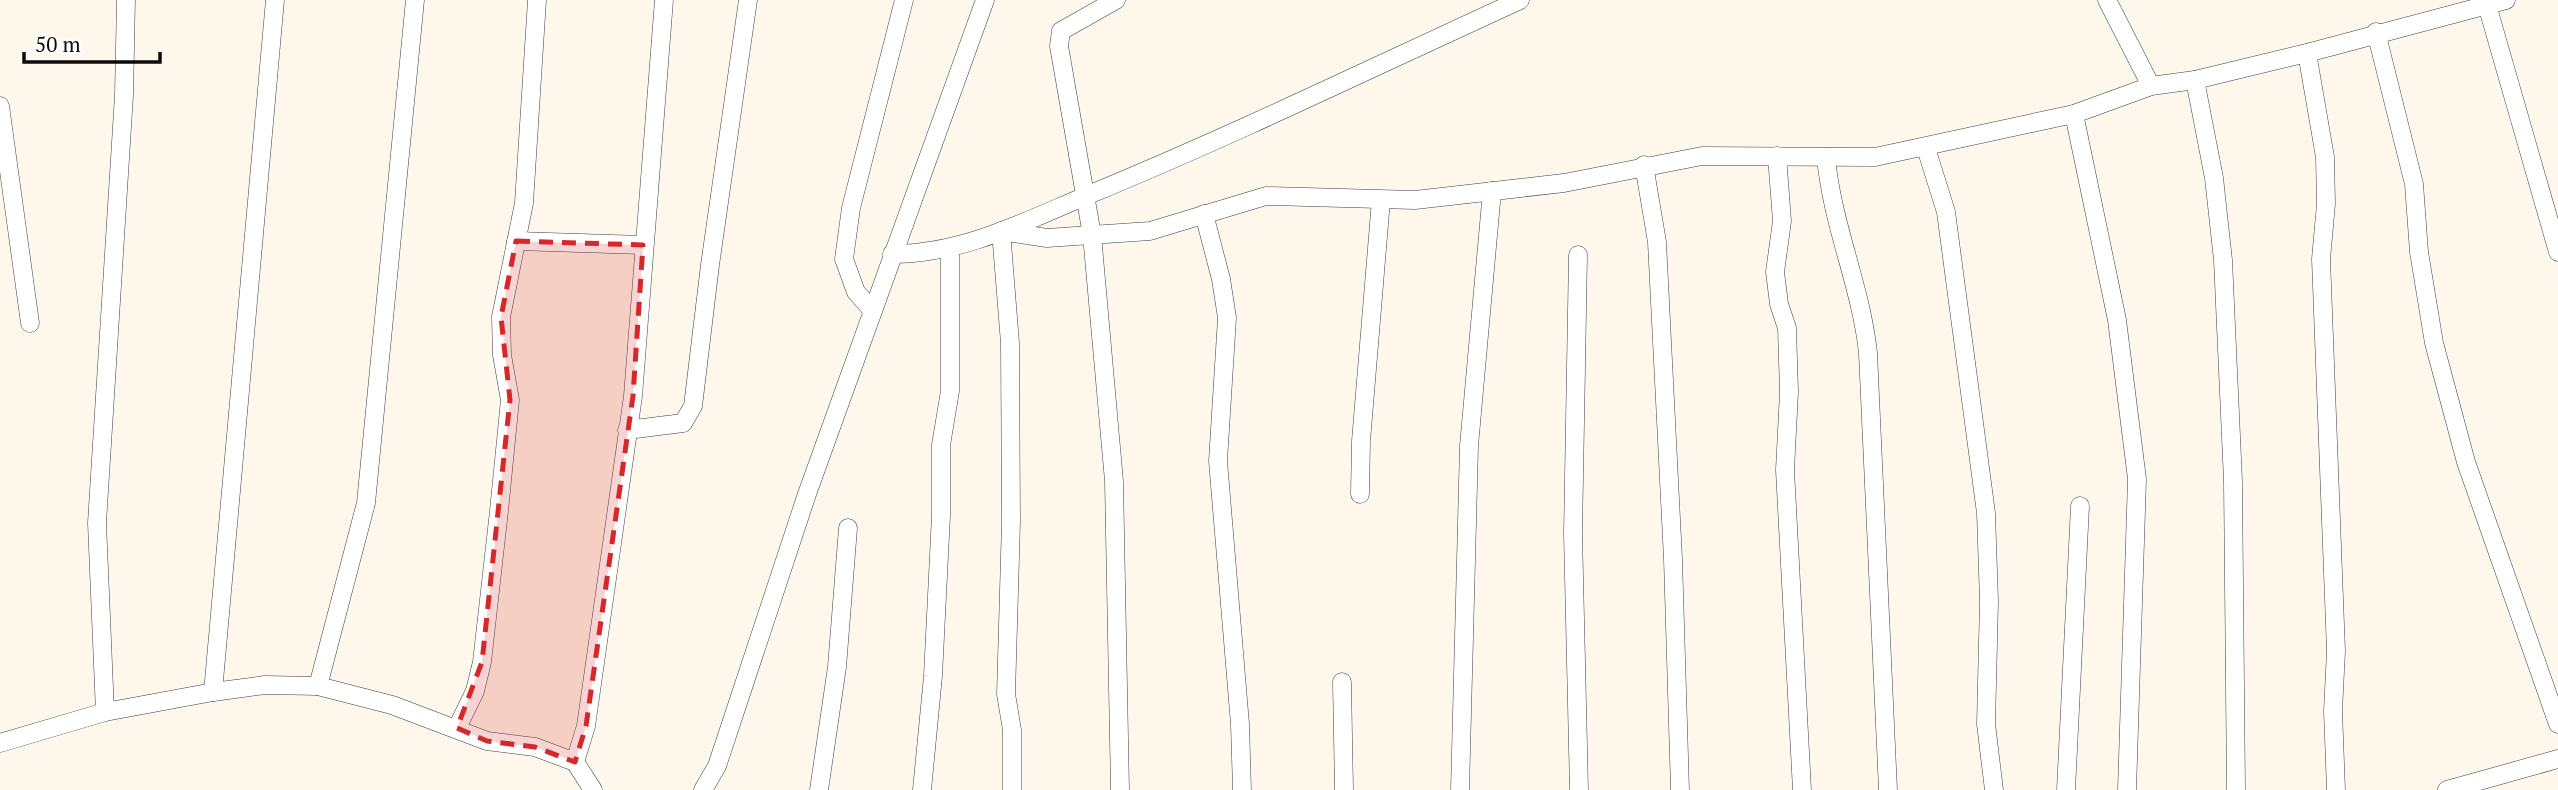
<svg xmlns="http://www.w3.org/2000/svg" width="2558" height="790" font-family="'PT Serif',serif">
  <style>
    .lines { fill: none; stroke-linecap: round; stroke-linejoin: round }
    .street-casing { stroke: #3e3e3e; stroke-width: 19 }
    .street { stroke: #fff; stroke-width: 18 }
    .marked { fill: #d62828; fill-opacity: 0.2; stroke: #d62828; stroke-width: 5; stroke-dasharray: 14 9; stroke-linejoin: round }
  </style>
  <rect width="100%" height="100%" fill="#fdf8eb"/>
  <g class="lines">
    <g class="street-casing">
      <g id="street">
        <path d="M 1116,0 L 1061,31 L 1059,46 L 1092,235 L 1114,481 L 1120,790"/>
        <path d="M 2107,0 L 2151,86"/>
        <path d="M 2487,5 L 2558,252"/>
        <path d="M 2376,32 L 2414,184 L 2419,252 L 2434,343 L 2466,462 L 2558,724"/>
        <path d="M 2307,53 L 2325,157 L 2326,204 L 2321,259 L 2336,651 L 2333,711 L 2336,790"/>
        <path d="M 2195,80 L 2214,178 L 2223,260 L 2233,481 L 2236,790"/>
        <path d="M 0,106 L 30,323"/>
        <path d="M 2074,114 L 2117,320 L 2137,479 L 2127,790"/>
        <path d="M 1926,148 L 1946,212 L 1986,513 L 1989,601 L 1986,724 L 1994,790"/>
        <path d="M 1777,156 L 1782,221 L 1775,272 L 1779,304 L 1787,328 L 1789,392 L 1785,470 L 1802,790"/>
        <path d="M 1826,157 C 1832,225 1861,286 1868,353 L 1888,790"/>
        <path d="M 1644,165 L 1657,242 L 1673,559 L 1680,790"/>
        <path d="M 1204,214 L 1221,279 L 1227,318 L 1218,461 L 1240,724 L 1242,790"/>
        <path d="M 516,241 L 643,245"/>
        <path d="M 892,254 C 965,254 1027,220 1093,193 C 1238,133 1378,65 1520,0"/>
        <path d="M 1578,255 L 1573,534 L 1579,790"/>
        <path d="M 872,310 L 856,292 L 844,259 L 851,208 L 904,0"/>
        <path d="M 627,430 L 683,423 L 693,406 L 710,265 L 748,0"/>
        <path d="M 1360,494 L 1361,441 L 1381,200"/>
        <path d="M 1342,682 L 1344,790"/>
        <path d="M 318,686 L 366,503 L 415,0"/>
        <path d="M 213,692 L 275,0"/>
        <path d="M 105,712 L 97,523 L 124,95 L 126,0"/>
        <path d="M 457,728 L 475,691 L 482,662 L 499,511 L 510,400 L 502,355 L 501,317 L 524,203 L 537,0"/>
        <path d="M 0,743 L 105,712 L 213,692 L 265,685 L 318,686 L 392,705 L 487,741 L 535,747 L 575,762 L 593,790"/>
        <path d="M 575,762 L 586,726 L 633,396 L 664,0"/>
        <path d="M 703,790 L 717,766 L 807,494 L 985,0"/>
        <path d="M 819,790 L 837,667 L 848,528"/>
        <path d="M 922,790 L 933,676 L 941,515 L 941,445 L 950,391 L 950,248"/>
        <path d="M 1012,790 L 1012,730 L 1006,694 L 1011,522 L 1010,343 L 1001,231 L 1047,238 L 1150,231 L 1266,196 L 1415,200 L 1564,183 L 1702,156 L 1875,157 L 2074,114 L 2151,86 L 2195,80 L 2307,53 L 2506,0"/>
        <path d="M 1460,790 L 1469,446 L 1492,191"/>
        <path d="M 2066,790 L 2080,506"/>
        <path d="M 2447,790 L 2558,759"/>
      </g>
    </g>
    <use href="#street" class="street"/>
  </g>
  <path class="marked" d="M 516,241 L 643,245 L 633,396 L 586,726 L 575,762 L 535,747 L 487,741 L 457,728 L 482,662 L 510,400 L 501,317 Z"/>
  <path d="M24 52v10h136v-10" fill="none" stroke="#0b0b0b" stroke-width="3.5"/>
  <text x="35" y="52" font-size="21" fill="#0b0b0b" stroke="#ffffff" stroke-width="5" paint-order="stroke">50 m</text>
</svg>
